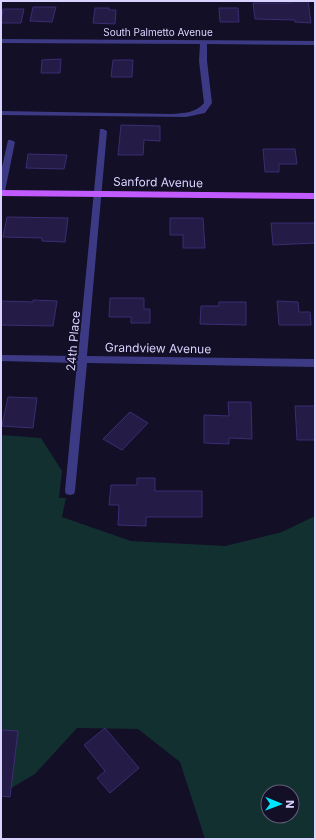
<svg xmlns="http://www.w3.org/2000/svg" width="316" height="840" font-family="Inter,sans-serif">
  <style>
    .green { fill: #12302f; fill-rule: evenodd }
    .building { fill: #241b47; stroke: #3b2d73 }
    .lines { fill: none; stroke-linecap: round; stroke-linejoin: round }
    .minor { fill: #3d3a85; fill-rule: evenodd }
    .major { fill: #c25bff; fill-rule: evenodd }
    .labels { text-anchor: middle; dominant-baseline: central; stroke-width: 4; stroke-linejoin: round; paint-order: stroke }
    .far-street-label { font-size: 10px; fill: #d9d4ff; stroke: #130f26 }
    .street-label { font-size: 12px; fill: #d9d4ff; stroke: #130f26 }
  </style>
  <rect width="100%" height="100%" fill="#130f26"/>
  <path class="green" d="M 1,435 L 41,438 L 62,471 L 59,498 L 66,498 L 62,517 L 131,541 L 225,546 L 282,532 L 315,516 L 315,839 L 205,839 L 180,762 L 138,729 L 77,728 L 35,774 L 1,794 ZM 268,792 L 292,792 L 292,816 L 268,816 Z"/>
  <g class="building">
    <path d="M 291,1 L 308,1 L 311,23 L 295,22 L 295,20 L 255,19 L 253,3 L 291,3 Z"/>
    <path d="M 33,7 L 56,7 L 52,22 L 30,21 Z"/>
    <path d="M 95,8 L 109,8 L 109,10 L 116,10 L 115,24 L 93,23 Z"/>
    <path d="M 219,8 L 238,8 L 239,22 L 220,22 Z"/>
    <path d="M 3,9 L 24,9 L 21,23 L 1,23 Z"/>
    <path d="M 61,59 L 60,73 L 41,73 L 42,60 Z"/>
    <path d="M 113,60 L 133,60 L 132,77 L 111,77 Z"/>
    <path d="M 121,125 L 160,126 L 160,141 L 144,140 L 143,155 L 118,155 Z"/>
    <path d="M 263,149 L 295,149 L 297,164 L 279,164 L 279,172 L 265,172 Z"/>
    <path d="M 28,154 L 67,155 L 64,169 L 26,168 Z"/>
    <path d="M 7,217 L 68,218 L 65,242 L 42,241 L 42,238 L 3,237 Z"/>
    <path d="M 170,218 L 203,218 L 205,248 L 183,248 L 183,235 L 170,235 Z"/>
    <path d="M 271,223 L 315,223 L 315,243 L 273,245 Z"/>
    <path d="M 110,298 L 144,298 L 144,309 L 150,309 L 150,323 L 131,323 L 131,317 L 109,317 Z"/>
    <path d="M 33,300 L 57,301 L 53,326 L 1,325 L 1,301 L 33,302 Z"/>
    <path d="M 277,301 L 298,302 L 299,312 L 310,312 L 311,325 L 279,325 Z"/>
    <path d="M 219,302 L 246,302 L 246,325 L 200,324 L 201,306 L 219,306 Z"/>
    <path d="M 8,397 L 37,398 L 33,428 L 2,426 Z"/>
    <path d="M 228,402 L 251,402 L 252,439 L 229,438 L 229,444 L 204,443 L 204,415 L 229,416 Z"/>
    <path d="M 295,406 L 315,406 L 315,440 L 297,440 Z"/>
    <path d="M 130,412 L 148,423 L 122,450 L 103,439 Z"/>
    <path d="M 137,478 L 155,478 L 155,491 L 202,491 L 202,517 L 146,517 L 146,526 L 118,525 L 119,505 L 109,505 L 111,485 L 137,485 Z"/>
    <path d="M 105,728 L 139,768 L 110,793 L 97,778 L 105,771 L 84,745 Z"/>
    <path d="M 1,730 L 18,731 L 10,797 L 1,796 Z"/>
  </g>
  <g class="lines">
    <g class="minor">
      <path d="M 1,39 L 315,41 L 315,45 L 207,44 L 207,61 L 212,103 L 205,113 L 186,117 L 1,115 L 1,111 L 171,114 C 184,113 196,113 204,103 L 199,61 L 200,44 L 1,43 Z"/>
      <path d="M 100,129 L 103,129 L 107,131 L 87,356 L 315,359 L 315,367 L 87,363 L 75,491 L 74,494 L 70,495 L 66,494 L 65,491 L 77,363 L 1,361 L 1,355 L 78,356 Z"/>
      <path d="M 8,140 L 11,140 L 15,142 L 5,191 L 1,194 L 1,172 Z"/>
    </g>
    <path class="major" d="M 1,190 L 315,193 L 315,199 L 1,196 Z"/>
  </g>
  <g class="labels">
    <g class="far-street-label">
      <text x="158" y="32">South Palmetto Avenue</text>
    </g>
    <g class="street-label">
      <text transform="translate(158 182) rotate(1)">Sanford Avenue</text>
      <text transform="translate(73 341) rotate(-85)">24th Place</text>
      <text transform="translate(158 348) rotate(1)">Grandview Avenue</text>
    </g>
  </g>
  <rect width="316" height="840" fill="none" stroke="#d9d4ff" stroke-width="4"/>
  <g transform="translate(280 804) rotate(91)"><circle r="19" fill="#130f26" stroke="#625e7d"/>
  <path d="M0-3L7 15L0 10L-7 15Z" fill="#00e5ff"/>
  <text y="-6" font-size="11" font-weight="bold" text-anchor="middle" fill="#d9d4ff">N</text>
  </g>
</svg>
